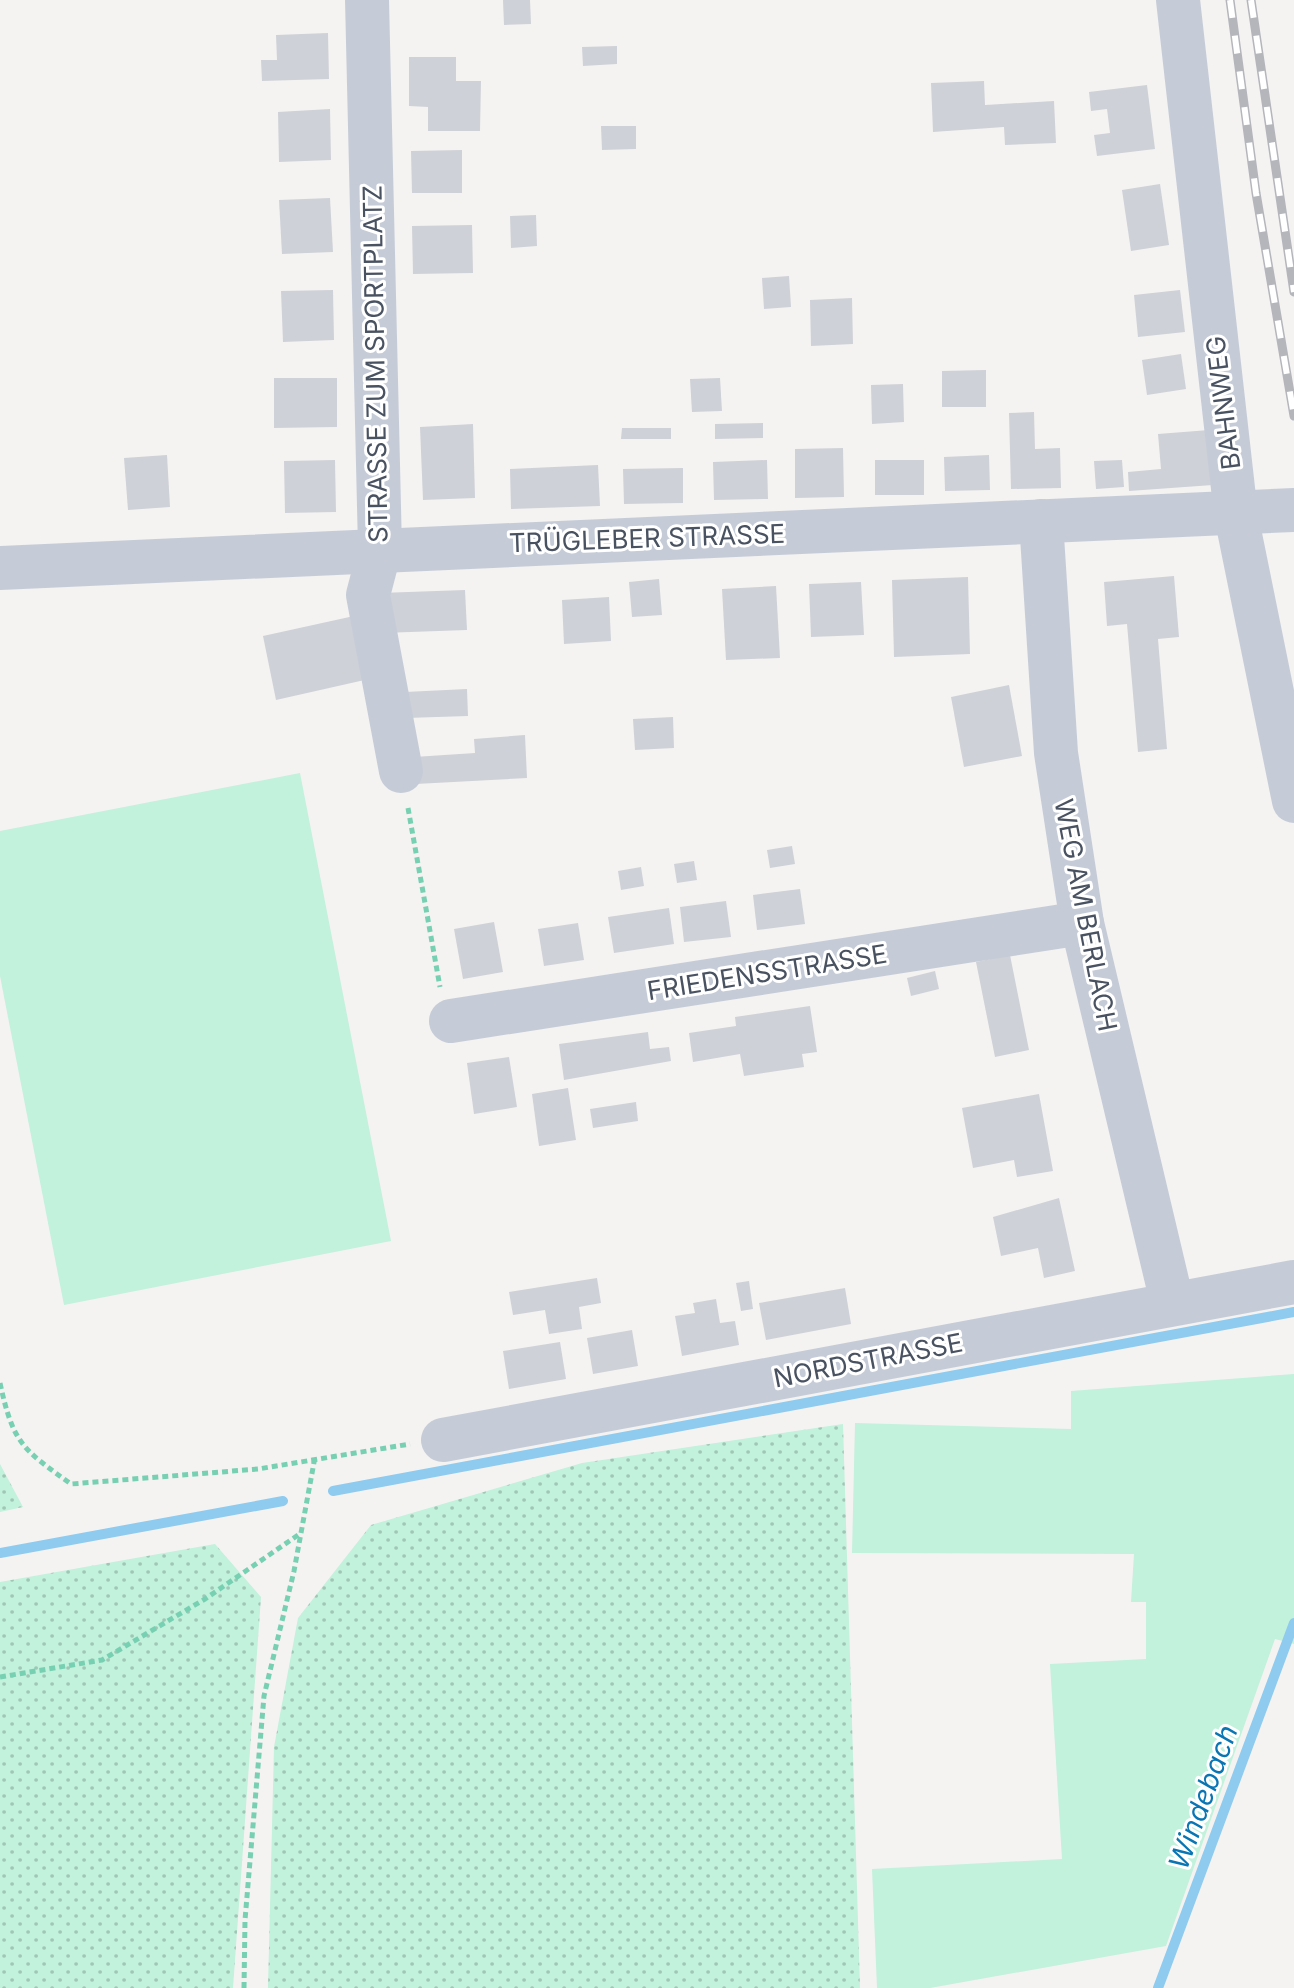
<svg xmlns="http://www.w3.org/2000/svg" width="1294" height="1988" font-family="Inter,sans-serif">
  <style>
    .grass { fill: url(#grass-dots) }
    .green { fill: #c2f1dc }
    .lines { fill: none; stroke-linecap: round; stroke-linejoin: round }
    .stream { stroke: #8ecbef; stroke-width: 10 }
    .building { fill: #ced1d7 }
    .path { stroke: #78d0b3; stroke-width: 5; stroke-dasharray: 6 4; stroke-linecap: butt }
    .minor { stroke: #c6ccd7; stroke-width: 44 }
    .rail-casing { stroke: #b4b6bc; stroke-width: 9 }
    .rail { stroke: #fff; stroke-width: 6; stroke-dasharray: 18; stroke-linecap: butt }
    .labels { text-anchor: middle; dominant-baseline: central; stroke-width: 6; stroke-linejoin: round; paint-order: stroke }
    .street-label { font-size: 26px; fill: #495261; stroke: #fff }
    .water-label { font-size: 28px; font-style: italic; fill: #0975b3; stroke: #fff }
  </style>
  <defs>
    <pattern id="grass-dots" width="8" height="8" patternUnits="userSpaceOnUse" patternTransform="scale(2)"><rect width="8" height="8" fill="#c2f1dc"/><path d="M2 2h.1M6 6h.1" fill="none" stroke="#a0c6b6" stroke-width="1.8" stroke-linecap="round"/></pattern>
  </defs>
  <rect width="100%" height="100%" fill="#f4f3f2"/>
  <g class="grass">
    <path d="M 843,1424 L 860,1988 L 268,1988 L 274,1747 L 298,1618 L 371,1525 L 582,1463 Z"/>
    <path d="M 0,1464 L 23,1507 L 0,1512 Z"/>
    <path d="M 215,1544 L 261,1597 L 233,1988 L 0,1988 L 0,1582 Z"/>
  </g>
  <g class="green">
    <path d="M 300,773 L 391,1241 L 64,1305 L 0,976 L 0,831 Z"/>
    <path d="M 1294,1374 L 1294,1644 L 1275,1639 L 1166,1946 L 930,1988 L 877,1988 L 872,1869 L 1062,1859 L 1050,1664 L 1146,1659 L 1146,1602 L 1131,1602 L 1134,1554 L 852,1553 L 855,1423 L 1071,1429 L 1071,1391 Z"/>
  </g>
  <g class="lines">
    <g class="stream">
      <path d="M 333,1491 L 1294,1312"/>
      <path d="M 0,1553 L 283,1501"/>
      <path d="M 1158,1988 L 1294,1623"/>
    </g>
  </g>
  <g class="building">
    <path d="M 503,0 L 530,0 L 531,24 L 504,25 Z"/>
    <path d="M 328,33 L 329,79 L 262,81 L 261,60 L 277,60 L 276,35 Z"/>
    <path d="M 617,46 L 617,64 L 583,66 L 582,47 Z"/>
    <path d="M 409,57 L 456,57 L 456,81 L 481,81 L 480,131 L 428,131 L 428,107 L 409,106 Z"/>
    <path d="M 984,81 L 985,105 L 1054,101 L 1056,143 L 1005,145 L 1004,127 L 933,132 L 931,83 Z"/>
    <path d="M 1147,85 L 1155,149 L 1097,156 L 1094,135 L 1110,133 L 1107,109 L 1091,111 L 1089,92 Z"/>
    <path d="M 330,109 L 331,160 L 279,162 L 278,112 Z"/>
    <path d="M 601,126 L 636,126 L 636,149 L 602,150 Z"/>
    <path d="M 462,150 L 462,193 L 412,193 L 411,151 Z"/>
    <path d="M 1160,184 L 1169,245 L 1131,251 L 1122,190 Z"/>
    <path d="M 330,198 L 333,252 L 282,254 L 279,200 Z"/>
    <path d="M 536,215 L 537,246 L 511,248 L 510,216 Z"/>
    <path d="M 472,225 L 473,273 L 413,274 L 412,226 Z"/>
    <path d="M 789,276 L 791,307 L 764,309 L 762,278 Z"/>
    <path d="M 333,290 L 334,340 L 283,342 L 281,291 Z"/>
    <path d="M 1180,290 L 1185,332 L 1138,337 L 1134,295 Z"/>
    <path d="M 852,298 L 853,344 L 811,346 L 810,300 Z"/>
    <path d="M 1181,354 L 1186,389 L 1147,395 L 1142,360 Z"/>
    <path d="M 986,370 L 986,407 L 942,407 L 942,371 Z"/>
    <path d="M 274,378 L 337,378 L 337,427 L 274,428 Z"/>
    <path d="M 720,378 L 722,411 L 692,412 L 690,379 Z"/>
    <path d="M 903,384 L 904,422 L 872,424 L 871,385 Z"/>
    <path d="M 1034,412 L 1035,449 L 1060,448 L 1061,488 L 1011,489 L 1009,413 Z"/>
    <path d="M 763,423 L 763,438 L 715,439 L 715,424 Z"/>
    <path d="M 473,424 L 475,498 L 423,500 L 420,427 Z"/>
    <path d="M 622,428 L 671,428 L 671,439 L 621,439 Z"/>
    <path d="M 1209,430 L 1213,485 L 1129,491 L 1128,472 L 1161,469 L 1158,434 Z"/>
    <path d="M 843,448 L 844,497 L 795,498 L 795,449 Z"/>
    <path d="M 167,455 L 170,507 L 128,510 L 124,458 Z"/>
    <path d="M 989,455 L 990,490 L 945,491 L 944,457 Z"/>
    <path d="M 335,460 L 336,512 L 285,513 L 284,461 Z"/>
    <path d="M 767,460 L 768,499 L 714,500 L 713,462 Z"/>
    <rect x="875" y="460" width="49" height="35"/>
    <path d="M 1122,460 L 1124,487 L 1096,489 L 1094,461 Z"/>
    <path d="M 598,465 L 600,506 L 511,509 L 510,469 Z"/>
    <path d="M 683,468 L 683,503 L 624,504 L 623,469 Z"/>
    <path d="M 1174,576 L 1179,637 L 1158,639 L 1167,749 L 1138,752 L 1127,624 L 1107,626 L 1104,582 Z"/>
    <path d="M 968,577 L 970,654 L 894,657 L 892,580 Z"/>
    <path d="M 659,579 L 662,615 L 632,617 L 629,582 Z"/>
    <path d="M 861,582 L 864,635 L 811,637 L 809,584 Z"/>
    <path d="M 776,586 L 780,658 L 726,660 L 722,589 Z"/>
    <path d="M 465,590 L 467,630 L 382,633 L 380,593 Z"/>
    <path d="M 609,597 L 611,641 L 564,644 L 562,600 Z"/>
    <path d="M 354,616 L 369,679 L 276,700 L 263,636 Z"/>
    <path d="M 1009,685 L 1022,756 L 964,767 L 951,697 Z"/>
    <path d="M 467,689 L 468,716 L 406,718 L 405,692 Z"/>
    <path d="M 673,717 L 674,748 L 635,750 L 633,719 Z"/>
    <path d="M 525,735 L 527,778 L 416,784 L 414,757 L 475,753 L 474,739 Z"/>
    <path d="M 792,846 L 795,864 L 770,868 L 767,850 Z"/>
    <path d="M 694,861 L 697,880 L 677,883 L 674,864 Z"/>
    <path d="M 641,867 L 644,886 L 621,890 L 618,871 Z"/>
    <path d="M 800,889 L 805,924 L 757,930 L 753,895 Z"/>
    <path d="M 726,901 L 731,937 L 684,942 L 680,907 Z"/>
    <path d="M 669,908 L 674,944 L 614,953 L 608,917 Z"/>
    <path d="M 494,922 L 503,972 L 463,979 L 454,929 Z"/>
    <path d="M 578,923 L 584,960 L 544,966 L 538,929 Z"/>
    <path d="M 1010,955 L 1029,1050 L 995,1057 L 976,962 Z"/>
    <path d="M 935,971 L 939,989 L 911,996 L 907,978 Z"/>
    <path d="M 810,1006 L 817,1052 L 802,1054 L 804,1067 L 744,1076 L 740,1054 L 693,1062 L 689,1033 L 736,1026 L 735,1017 Z"/>
    <path d="M 648,1032 L 650,1049 L 669,1047 L 671,1061 L 564,1080 L 559,1044 Z"/>
    <path d="M 509,1057 L 517,1107 L 474,1114 L 467,1063 Z"/>
    <path d="M 568,1088 L 576,1140 L 539,1146 L 532,1094 Z"/>
    <path d="M 1039,1094 L 1053,1171 L 1017,1177 L 1014,1160 L 973,1168 L 962,1108 Z"/>
    <path d="M 636,1102 L 638,1121 L 593,1128 L 590,1109 Z"/>
    <path d="M 1059,1198 L 1075,1271 L 1044,1278 L 1038,1248 L 1001,1256 L 993,1217 Z"/>
    <path d="M 597,1278 L 601,1303 L 579,1307 L 582,1329 L 549,1334 L 545,1310 L 513,1315 L 509,1292 Z"/>
    <path d="M 749,1281 L 753,1309 L 741,1311 L 736,1283 Z"/>
    <path d="M 845,1288 L 851,1324 L 766,1340 L 759,1303 Z"/>
    <path d="M 716,1299 L 720,1323 L 735,1321 L 739,1345 L 682,1356 L 675,1316 L 695,1313 L 693,1303 Z"/>
    <path d="M 632,1330 L 638,1366 L 593,1374 L 587,1338 Z"/>
    <path d="M 560,1342 L 566,1379 L 509,1389 L 503,1351 Z"/>
  </g>
  <g class="lines">
    <g class="path">
      <path d="M 408,808 L 440,987"/>
      <path d="M 0,1383 C 13,1443 22,1449 71,1484 L 258,1469 L 410,1444"/>
      <path d="M 0,1677 L 102,1660 L 205,1599 L 301,1533"/>
      <path d="M 244,1988 L 245,1920 L 264,1696 L 294,1571 L 315,1457"/>
    </g>
    <g class="minor">
      <path d="M 367,0 L 380,549 L 368,595 L 401,771"/>
      <path d="M 1178,0 L 1236,515 L 1294,801"/>
      <path d="M 1041,521 L 1056,753 L 1082,923 L 1172,1302"/>
      <path d="M 0,568 L 1294,510"/>
      <path d="M 451,1021 L 1082,923"/>
      <path d="M 443,1440 L 1294,1282"/>
    </g>
    <g class="rail-casing">
      <g id="rail">
        <path d="M 1230,0 L 1256,193 L 1294,416"/>
        <path d="M 1251,0 L 1294,292"/>
      </g>
    </g>
    <use href="#rail" class="rail"/>
  </g>
  <g class="labels">
    <g class="street-label">
      <text transform="translate(375 364) rotate(-91)">STRASSE ZUM SPORTPLATZ</text>
      <text transform="translate(1223 403) rotate(-97)">BAHNWEG</text>
      <text transform="translate(647 538) rotate(-2)">TRÜGLEBER STRASSE</text>
      <text transform="translate(1086 915) rotate(79)">WEG AM BERLACH</text>
      <text transform="translate(767 972) rotate(-9)">FRIEDENSSTRASSE</text>
      <text transform="translate(868 1360) rotate(-11)">NORDSTRASSE</text>
    </g>
    <g class="water-label">
      <text transform="translate(1203 1797) rotate(-70)">Windebach</text>
    </g>
  </g>
</svg>
